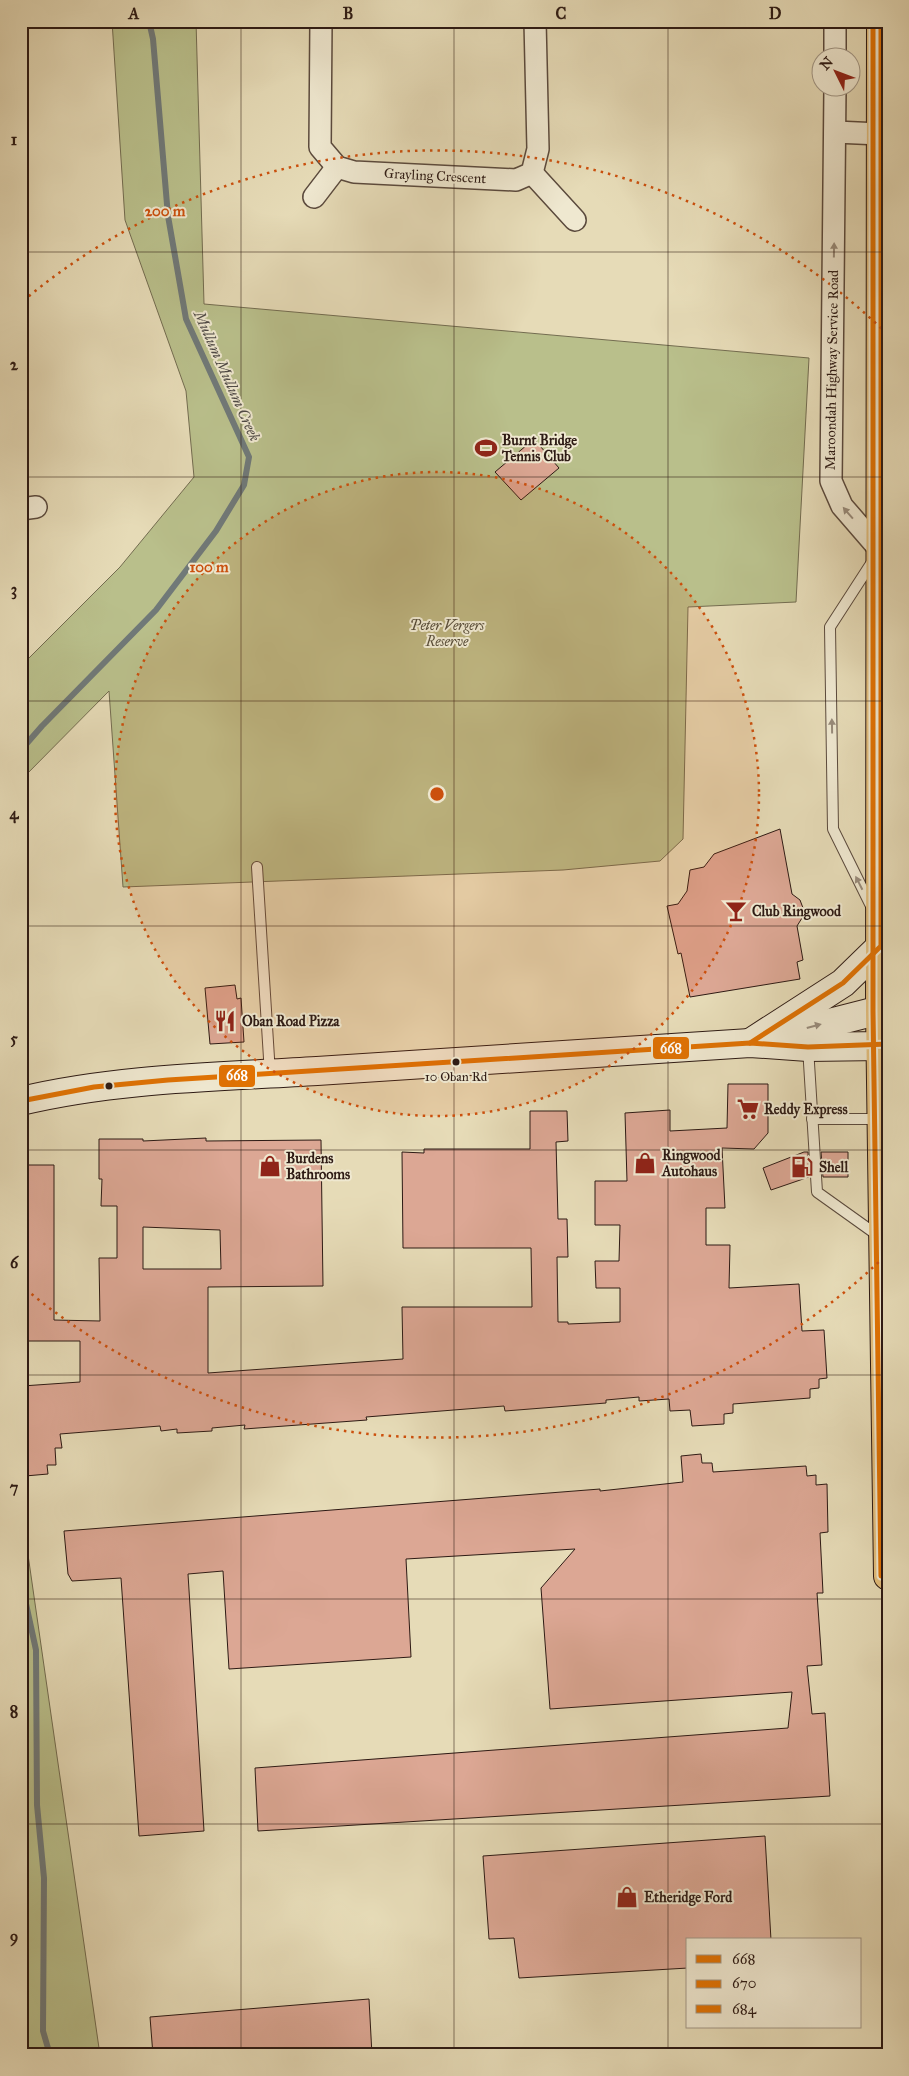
<svg xmlns="http://www.w3.org/2000/svg" width="909" height="2076" font-family="'IM FELL Great Primer',serif">
  <style>
    .green { fill: #b9bf8b; stroke: #736c50 }
    .lines { fill: none; stroke-linecap: round; stroke-linejoin: round }
    .stream { stroke: #707978; stroke-width: 6 }
    .building { fill: #dca794; stroke: #2d1a14; fill-rule: evenodd }
    .service-casing { stroke: #5b4a3d; stroke-width: 12 }
    .minor-casing { stroke: #5b4a3d; stroke-width: 24 }
    .secondary-casing { stroke: #2d1a14; stroke-width: 30 }
    .trunk-casing { stroke: #2d1a14; stroke-width: 30 }
    .service { stroke: #efe8d0; stroke-width: 10 }
    .minor { stroke: #efe8d0; stroke-width: 21 }
    .secondary { stroke: #efe8d0; stroke-width: 28 }
    .trunk { stroke: #e3be7c; stroke-width: 28 }
    .bus-1-casing { stroke: #efe8d0; stroke-width: 9 }
    .bus-2-casing { stroke: #efe8d0; stroke-width: 9 }
    .bus-3-casing { stroke: #efe8d0; stroke-width: 9 }
    .bus-1 { stroke: #e07203; stroke-width: 5 }
    .bus-2 { stroke: #e07203; stroke-width: 5 }
    .bus-3 { stroke: #e07203; stroke-width: 5 }
    .oneway { fill: #988b7b }
    .grid { fill: none; stroke: #2d1a14; stroke-width: 1; stroke-opacity: 0.55 }
    .ring { fill: none; stroke: #cc500d; stroke-width: 2.5; stroke-dasharray: 2.5 5 }
    .bus-dot { fill: #2d1a14; stroke: #efe8d0; stroke-width: 2 }
    .labels { text-anchor: middle; dominant-baseline: central; stroke-width: 4; stroke-linejoin: round; paint-order: stroke }
    .bus-label { font-size: 13px; fill: #2d1a14; stroke: #efe8d0 }
    .street-label { font-size: 14px; fill: #2d1a14; stroke: #efe8d0 }
    .poi-label { font-size: 14px; font-weight: bold; fill: #2d1a14; stroke: #efe8d0; text-anchor: start }
    .park-label { font-size: 14px; font-style: italic; fill: #574c38; stroke: #efe8d0 }
    .water-label { font-size: 15px; font-style: italic; fill: #4e4946; stroke: #efe8d0 }
    .centre { fill: #cc500d; stroke: #efe8d0; stroke-width: 2.5 }
    .ring-label { font-size: 15px; text-anchor: middle; font-weight: bold; fill: #cc500d; stroke: #efe8d0; stroke-width: 4; stroke-linejoin: round; paint-order: stroke }
    .line-badge { stroke: #efe8d0; stroke-width: 2 }
    .badge-label { font-size: 14px; text-anchor: middle; font-weight: bold; fill: #fff }
    .neatline { fill: none; stroke: #2d1a14; stroke-width: 2 }
    .grid-label { font-size: 16px; text-anchor: middle; font-weight: bold; fill: #2d1a14 }
  </style>
  <rect width="100%" height="100%" fill="#e6dbb7"/>
  <filter id="stains"><feTurbulence type="fractalNoise" baseFrequency=".004" numOctaves="4"/><feColorMatrix values="0 0 0 0 .2 0 0 0 0 .09 0 0 0 0 .02 0 0 0 .5 -.17"/></filter>
  <radialGradient id="worn" r=".72"><stop offset=".6" stop-color="#630" stop-opacity="0"/><stop offset="1" stop-color="#630" stop-opacity=".3"/></radialGradient>
  <g class="green">
    <path d="M 112,21 L 196,21 L 204,304 L 809,358 L 796,602 L 688,607 L 683,839 L 660,861 L 563,870 L 123,887 L 109,691 L 21,780 L 21,666 L 120,567 L 194,477 L 186,391 L 125,220 Z"/>
    <path d="M 21,1506 L 100,2055 L 21,2055 Z"/>
  </g>
  <g class="lines">
    <g class="stream">
      <path d="M 21,750 L 42,726 L 156,610 L 216,531 L 244,485 L 249,457 L 186,319 L 168,216 L 153,39 L 149,21"/>
      <path d="M 21,1581 L 36,1650 L 37,1805 L 44,1878 L 43,2031 L 50,2055"/>
    </g>
  </g>
  <g class="building">
    <path d="M 534,439 L 559,468 L 521,500 L 495,472 Z"/>
    <path d="M 780,829 L 792,894 L 800,900 L 803,908 L 802,918 L 797,926 L 803,960 L 797,962 L 800,979 L 690,997 L 681,953 L 678,954 L 667,906 L 678,904 L 687,891 L 690,870 L 704,867 L 714,854 Z"/>
    <path d="M 235,985 L 237,999 L 241,998 L 244,1042 L 210,1044 L 205,988 Z"/>
    <path d="M 728,1084 L 768,1084 L 768,1133 L 754,1149 L 722,1148 L 725,1208 L 706,1208 L 706,1245 L 730,1245 L 729,1288 L 799,1284 L 802,1331 L 824,1330 L 827,1378 L 819,1379 L 819,1388 L 810,1389 L 810,1398 L 733,1404 L 733,1413 L 724,1414 L 724,1424 L 692,1426 L 690,1410 L 670,1411 L 669,1399 L 639,1401 L 639,1397 L 606,1400 L 606,1403 L 505,1411 L 504,1406 L 366,1417 L 367,1420 L 244,1429 L 245,1425 L 212,1428 L 212,1431 L 177,1433 L 177,1429 L 161,1431 L 160,1426 L 60,1434 L 62,1448 L 55,1448 L 56,1465 L 47,1465 L 48,1474 L 25,1476 L 22,1425 L 25,1424 L 22,1386 L 80,1382 L 80,1341 L 21,1341 L 21,1165 L 54,1165 L 54,1320 L 100,1321 L 99,1258 L 117,1258 L 117,1206 L 101,1206 L 102,1179 L 99,1179 L 99,1139 L 143,1139 L 143,1141 L 206,1138 L 206,1141 L 321,1140 L 323,1286 L 208,1287 L 208,1373 L 403,1359 L 402,1307 L 532,1307 L 531,1248 L 403,1248 L 402,1152 L 424,1153 L 424,1149 L 530,1149 L 530,1111 L 567,1111 L 568,1141 L 556,1142 L 558,1219 L 567,1219 L 568,1257 L 557,1257 L 558,1322 L 568,1322 L 568,1324 L 620,1322 L 620,1288 L 596,1288 L 595,1261 L 619,1261 L 620,1225 L 595,1225 L 595,1181 L 627,1181 L 625,1113 L 670,1110 L 670,1131 L 727,1128 ZM 143,1227 L 220,1230 L 221,1269 L 143,1269 Z"/>
    <path d="M 804,1152 L 808,1152 L 809,1177 L 771,1190 L 763,1168 Z"/>
    <path d="M 821,1152 L 848,1152 L 848,1177 L 823,1177 Z"/>
    <path d="M 701,1454 L 702,1463 L 712,1463 L 713,1472 L 806,1466 L 807,1476 L 816,1475 L 816,1485 L 827,1484 L 828,1532 L 820,1533 L 823,1593 L 817,1593 L 822,1665 L 807,1666 L 812,1714 L 825,1713 L 830,1796 L 258,1831 L 255,1768 L 788,1728 L 792,1692 L 550,1709 L 541,1588 L 575,1549 L 406,1559 L 411,1657 L 229,1669 L 223,1571 L 188,1574 L 204,1831 L 139,1836 L 121,1578 L 72,1581 L 68,1574 L 64,1531 L 600,1489 L 600,1491 L 683,1482 L 681,1456 Z"/>
    <path d="M 765,1836 L 771,1940 L 688,1940 L 688,1968 L 519,1978 L 514,1938 L 489,1939 L 483,1856 Z"/>
    <path d="M 369,1999 L 372,2055 L 153,2055 L 150,2017 Z"/>
  </g>
  <g class="lines">
    <g class="service-casing">
      <g id="service">
        <path d="M 257,867 L 270,1074"/>
        <path d="M 872,908 L 833,829 L 830,627 L 874,559"/>
        <path d="M 808,1047 L 817,1192 L 880,1237"/>
        <path d="M 812,1119 L 881,1119"/>
      </g>
    </g>
    <g class="minor-casing">
      <g id="minor">
        <path d="M 321,21 L 320,147 L 337,167 L 354,172 L 516,180 L 532,173 L 538,149 L 535,21"/>
        <path d="M 835,21 L 835,58"/>
        <path d="M 835,88 L 831,481 L 842,506 L 880,550"/>
        <path d="M 835,132 L 880,134"/>
        <path d="M 532,173 L 575,220"/>
        <path d="M 314,197 L 337,167"/>
        <path d="M 21,509 L 36,507"/>
      </g>
    </g>
    <g class="secondary-casing">
      <g id="secondary">
        <path d="M 771,1038 L 888,1008"/>
        <path d="M 750,1043 L 843,983 L 881,946"/>
        <path d="M 21,1101 C 117,1078 219,1077 317,1071 C 462,1061 606,1052 750,1043 L 808,1047 L 881,1046 L 888,1044"/>
      </g>
    </g>
    <g class="trunk-casing">
      <path id="trunk" d="M 881,21 L 880,1011 L 888,1576"/>
    </g>
    <use href="#service" class="service"/>
    <use href="#minor" class="minor"/>
    <use href="#secondary" class="secondary"/>
    <use href="#trunk" class="trunk"/>
    <g class="bus-1-casing">
      <g id="bus-1">
        <path d="M 750,1043 L 843,983 L 881,946 L 881,21"/>
        <path d="M 21,1101 L 94,1087 L 168,1080 L 750,1043 L 808,1047 L 888,1044"/>
      </g>
    </g>
    <g class="bus-2-casing">
      <path id="bus-2" d="M 873,21 L 873,1011 L 881,1576"/>
    </g>
    <g class="bus-3-casing">
      <path id="bus-3" d="M 888,764 L 888,1029"/>
    </g>
    <use href="#bus-1" class="bus-1"/>
    <use href="#bus-2" class="bus-2"/>
    <use href="#bus-3" class="bus-3"/>
  </g>
  <defs><path id="oneway-solid" d="M-6-.8H1V-3.2L6.5 0L1 3.2V.8H-6Z" transform="scale(1.25)"/></defs>
  <g class="oneway">
    <use href="#oneway-solid" transform="translate(834 250) rotate(-89)"/>
    <use href="#oneway-solid" transform="translate(848 513) rotate(-131)"/>
    <use href="#oneway-solid" transform="translate(832 726) rotate(-91)"/>
    <use href="#oneway-solid" transform="translate(859 883) rotate(-117)"/>
    <use href="#oneway-solid" transform="translate(814 1026) rotate(-15)"/>
  </g>
  <path class="grid" d="M 241,21 L 241,2055M 454,21 L 454,2055M 668,21 L 668,2055M 21,252 L 888,252M 21,477 L 888,477M 21,701 L 888,701M 21,926 L 888,926M 21,1150 L 888,1150M 21,1375 L 888,1375M 21,1599 L 888,1599M 21,1824 L 888,1824"/>
  <circle cx="437" cy="794" r="322" fill="#cc500d" fill-opacity=".12"/>
  <g class="ring">
    <circle cx="437" cy="794" r="322"/>
    <path d="M884 1257A644 644 0 0 1 23 1287M23 301A644 644 0 0 1 884 331"/>
  </g>
  <defs>
    <g id="stadium-bare" transform="scale(1.725)"><path d="M0-5a6.5 5 0 1 0 0 10a6.5 5 0 1 0 0-10ZM-3.5-1.8h7v3.6h-7Z" fill="#8f2418" stroke="#efe8d0" stroke-width="2.5" paint-order="stroke"/></g>
    <g id="bar-bare" transform="scale(1.725)"><path d="M-6-5H6L.8 .8V4.5H3.5V6h-7V4.5H-.8V.8Z" fill="#8f2418" stroke="#efe8d0" stroke-width="2.5" paint-order="stroke"/></g>
    <g id="restaurant-bare" transform="scale(1.725)"><path d="M-5-6h1v4h1v-4h1v4h1v-4h1v5L-1.5 .5V6h-2V.5L-5-1ZM5-6V6H3V1.5H1.5Q1.5-4 5-6Z" fill="#8f2418" stroke="#efe8d0" stroke-width="2.5" paint-order="stroke"/></g>
    <g id="supermarket-bare" transform="scale(1.725)"><path d="M-6-5.5h2.5l.6 2H6L4.5 2H-2.5L-4.4-4H-6ZM-1.5 3.2a1.3 1.3 0 1 0 .1 0ZM3 3.2a1.3 1.3 0 1 0 .1 0Z" fill="#8f2418" stroke="#efe8d0" stroke-width="2.5" paint-order="stroke"/></g>
    <g id="shop-bare" transform="scale(1.725)"><path d="M-5-2.5h2.3a2.7 3.5 0 0 1 5.4 0H5L5.5 6h-11ZM-1.5-2.5h3a1.5 2.3 0 0 0-3 0Z" fill="#8f2418" stroke="#efe8d0" stroke-width="2.5" paint-order="stroke"/></g>
    <g id="fuel-bare" transform="scale(1.725)"><path d="M-5.5-6h7V0h2V4h1.3V-2.5L3-4.5l.8-.8L6-3V5H2.5V1h-1V6h-7ZM-4.2-4.7v3.2H.2V-4.7Z" fill="#8f2418" stroke="#efe8d0" stroke-width="2.5" paint-order="stroke"/></g>
  </defs>
  <g fill-rule="evenodd">
    <use href="#stadium-bare" x="486" y="448"/>
    <use href="#bar-bare" x="736" y="911"/>
    <use href="#restaurant-bare" x="225" y="1021"/>
    <use href="#supermarket-bare" x="748" y="1109"/>
    <use href="#shop-bare" x="645" y="1163"/>
    <use href="#shop-bare" x="270" y="1166"/>
    <use href="#fuel-bare" x="802" y="1167"/>
    <use href="#shop-bare" x="627" y="1897"/>
  </g>
  <g class="bus-dot">
    <circle cx="456" cy="1062" r="4.5"/>
    <circle cx="109" cy="1086" r="4.5"/>
  </g>
  <g class="labels">
    <g class="bus-label">
      <text x="456" y="1077">10 Oban Rd</text>
    </g>
    <g class="street-label">
      <text transform="translate(435 176) rotate(3)">Grayling Crescent</text>
      <text transform="translate(832 370) rotate(-89)">Maroondah Highway Service Road</text>
    </g>
    <g class="poi-label">
      <text x="502" y="440">Burnt Bridge<tspan x="502" dy="16">Tennis Club</tspan></text>
      <text x="752" y="911">Club Ringwood</text>
      <text x="242" y="1021">Oban Road Pizza</text>
      <text x="764" y="1109">Reddy Express</text>
      <text x="662" y="1155">Ringwood<tspan x="662" dy="16">Autohaus</tspan></text>
      <text x="286" y="1158">Burdens<tspan x="286" dy="16">Bathrooms</tspan></text>
      <text x="819" y="1167">Shell</text>
      <text x="644" y="1897">Etheridge Ford</text>
    </g>
    <g class="park-label">
      <text x="447" y="625">Peter Vergers<tspan x="447" dy="16">Reserve</tspan></text>
    </g>
    <g class="water-label">
      <text transform="translate(227 376) rotate(66)">Mullum Mullum Creek</text>
    </g>
  </g>
  <circle cx="437" cy="794" r="8" class="centre"/>
  <g class="ring-label">
    <text x="165" y="216">200 m</text>
    <text x="209" y="572">100 m</text>
  </g>
  <g class="line-badge">
    <rect x="652" y="1036" width="38" height="24" rx="5" fill="#e07203"/>
    <rect x="218" y="1064" width="38" height="24" rx="5" fill="#e07203"/>
  </g>
  <g class="badge-label">
    <text x="671" y="1053">668</text>
    <text x="237" y="1080">668</text>
  </g>
  <rect width="909" height="2076" fill="none" stroke="#e6dbb7" stroke-width="55"/>
  <rect x="686" y="1938" width="175" height="90" fill="#efe8d0" stroke="#a19685"/>
  <rect x="696" y="1955" width="25" height="8" fill="#e07203" stroke="#a19685"/>
  <text x="732" y="1964" font-size="15" fill="#2d1a14">668</text>
  <rect x="696" y="1980" width="25" height="8" fill="#e07203" stroke="#a19685"/>
  <text x="732" y="1988" font-size="15" fill="#2d1a14">670</text>
  <rect x="696" y="2005" width="25" height="8" fill="#e07203" stroke="#a19685"/>
  <text x="732" y="2014" font-size="15" fill="#2d1a14">684</text>
  <g transform="translate(836 72) rotate(312)"><circle r="24" fill="#efe8d0" stroke="#a19685"/>
  <path d="M0-4L9 19L0 12L-9 19Z" fill="#8f2418"/>
  <text y="-8" font-size="14" font-weight="bold" text-anchor="middle" fill="#2d1a14">N</text>
  </g>
  <rect x="28" y="28" width="854" height="2020" class="neatline"/>
  <g class="grid-label">
    <text x="134" y="19">A</text>
    <text x="348" y="19">B</text>
    <text x="561" y="19">C</text>
    <text x="775" y="19">D</text>
    <text x="14" y="145">1</text>
    <text x="14" y="370">2</text>
    <text x="14" y="595">3</text>
    <text x="14" y="819">4</text>
    <text x="14" y="1044">5</text>
    <text x="14" y="1268">6</text>
    <text x="14" y="1493">7</text>
    <text x="14" y="1717">8</text>
    <text x="14" y="1942">9</text>
  </g>
  <rect width="100%" height="100%" filter="url(#stains)"/>
  <rect width="100%" height="100%" fill="url(#worn)"/>
</svg>
